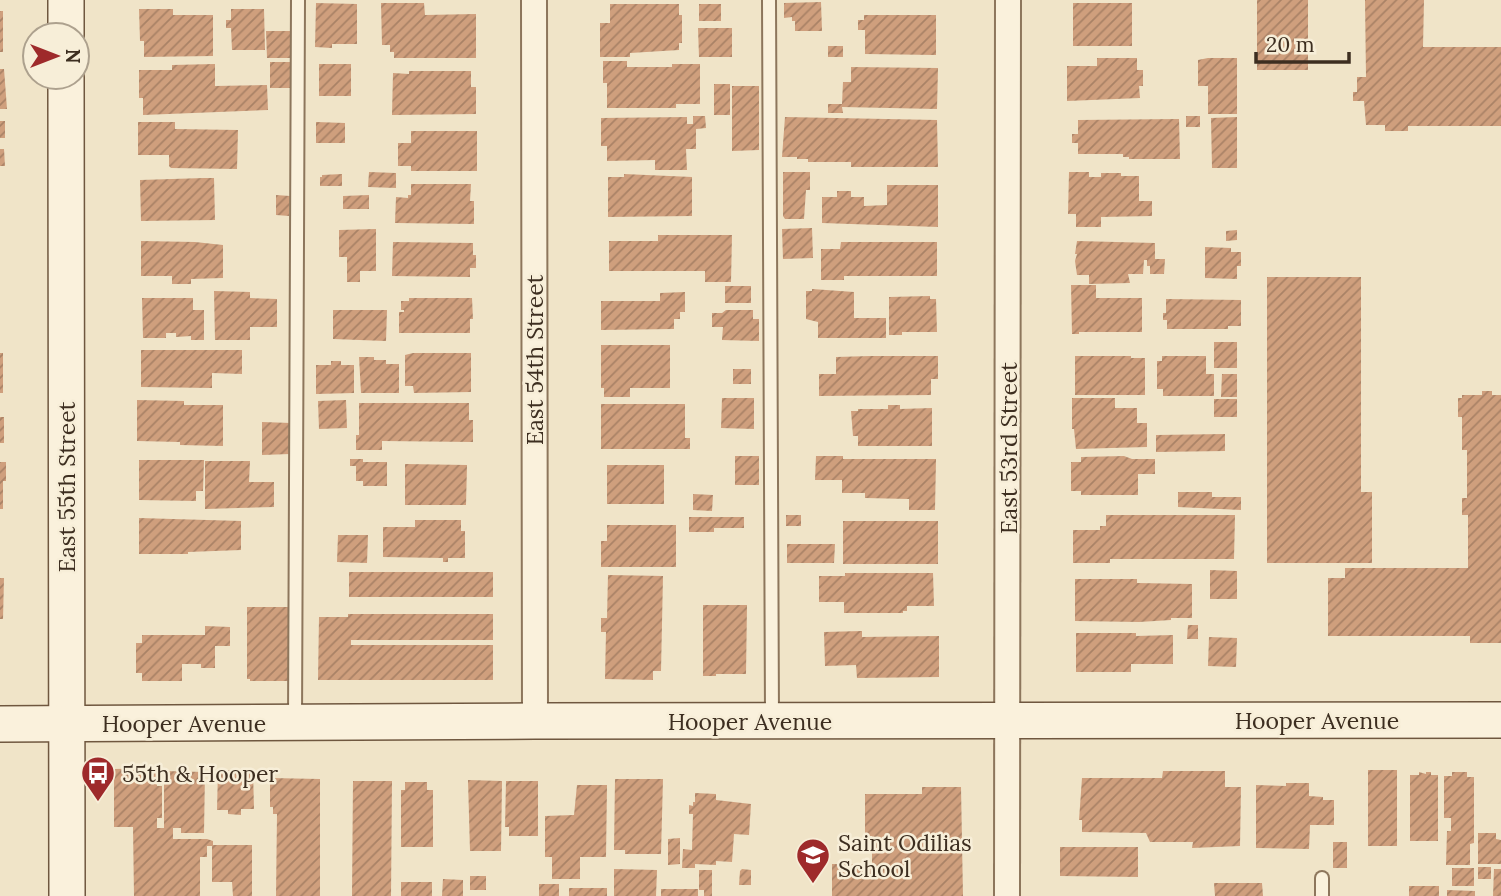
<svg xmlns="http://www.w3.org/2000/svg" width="1501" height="896" font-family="Lora,serif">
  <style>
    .building { fill: url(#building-hatch) }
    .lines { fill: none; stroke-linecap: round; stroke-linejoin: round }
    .lane-casing { stroke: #8d765c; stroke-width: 16 }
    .street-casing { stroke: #8d765c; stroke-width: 28 }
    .secondary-casing { stroke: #6f573f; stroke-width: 38 }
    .lane { stroke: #faf1dc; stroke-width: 12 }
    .street { stroke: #faf1dc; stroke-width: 24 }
    .secondary { stroke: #faf1dc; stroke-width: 35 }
    .labels { text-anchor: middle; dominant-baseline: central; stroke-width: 5; stroke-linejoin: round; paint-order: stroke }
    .street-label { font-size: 23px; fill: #3d2e20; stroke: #f7eed8 }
    .poi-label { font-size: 23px; fill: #3d2e20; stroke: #f7eed8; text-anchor: start }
  </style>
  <defs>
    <pattern id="building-hatch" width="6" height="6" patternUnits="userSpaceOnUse" patternTransform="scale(1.75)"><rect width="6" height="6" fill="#cf9f7d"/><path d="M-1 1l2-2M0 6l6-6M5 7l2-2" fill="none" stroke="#a98266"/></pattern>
  </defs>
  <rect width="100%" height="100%" fill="#f0e4c8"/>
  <g class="building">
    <rect x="1257" y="0" width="51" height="70"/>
    <path d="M 1365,0 L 1424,0 L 1423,47 L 1501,47 L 1501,126 L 1408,126 L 1408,131 L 1385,131 L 1385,125 L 1366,125 L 1364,101 L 1353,101 L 1353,92 L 1357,92 L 1357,77 L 1366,77 Z"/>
    <path d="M 821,2 L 822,31 L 795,31 L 795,21 L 792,21 L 792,17 L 784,18 L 784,3 Z"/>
    <path d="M 316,3 L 357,4 L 357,44 L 332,44 L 332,48 L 315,47 Z"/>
    <path d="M 381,3 L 424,3 L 425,15 L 476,14 L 476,58 L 394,58 L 394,52 L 390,52 L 390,45 L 382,45 Z"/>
    <rect x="1073" y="3" width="59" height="43"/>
    <path d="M 610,4 L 679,4 L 679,15 L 682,15 L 682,43 L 679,43 L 679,50 L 630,53 L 630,57 L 600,57 L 600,23 L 610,23 Z"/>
    <rect x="699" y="4" width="22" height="17"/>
    <path d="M 139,9 L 173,9 L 173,15 L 213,15 L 213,56 L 144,57 L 144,41 L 140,41 Z"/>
    <path d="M 231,9 L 264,9 L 265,50 L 232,50 L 231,28 L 226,28 L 226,20 L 231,20 Z"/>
    <rect x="0" y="11" width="3" height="41"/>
    <path d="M 864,15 L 936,15 L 936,55 L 865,54 L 865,30 L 858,30 L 858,20 L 864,20 Z"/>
    <path d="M 698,28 L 732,28 L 732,57 L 699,57 Z"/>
    <path d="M 266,31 L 295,31 L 295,58 L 267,58 Z"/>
    <rect x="828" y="46" width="15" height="11"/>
    <path d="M 1097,58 L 1137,58 L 1137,70 L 1143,70 L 1143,86 L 1139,86 L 1140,98 L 1067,101 L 1067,66 L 1097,66 Z"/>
    <path d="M 1208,58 L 1237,58 L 1237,114 L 1208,114 L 1208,86 L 1198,86 L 1198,60 Z"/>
    <path d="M 603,61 L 627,61 L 627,67 L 672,67 L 672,64 L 700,64 L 700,104 L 676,104 L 676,108 L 607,108 L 607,83 L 603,83 Z"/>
    <path d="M 270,62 L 292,62 L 291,88 L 270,88 Z"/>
    <path d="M 215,64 L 215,86 L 267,85 L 268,110 L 143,115 L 143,98 L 139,98 L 139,70 L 172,70 L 172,65 Z"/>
    <rect x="319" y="64" width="32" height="32"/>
    <path d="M 851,67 L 938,68 L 937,109 L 842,107 L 843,113 L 828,113 L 828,104 L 842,104 L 843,82 L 851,82 Z"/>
    <path d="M 0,69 L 4,69 L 7,109 L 0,109 Z"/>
    <path d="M 409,71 L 471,71 L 471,87 L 476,87 L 476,114 L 392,115 L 393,73 L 409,74 Z"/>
    <rect x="714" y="84" width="16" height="31"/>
    <path d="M 732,86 L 759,86 L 759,150 L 732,151 Z"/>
    <path d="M 693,116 L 705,116 L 706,128 L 696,129 L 696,149 L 686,149 L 687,170 L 655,170 L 655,160 L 607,161 L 607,146 L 601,146 L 601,118 L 687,117 L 687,124 L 693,124 Z"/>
    <rect x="1186" y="116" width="14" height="11"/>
    <path d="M 785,117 L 937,120 L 938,167 L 851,167 L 851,162 L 808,162 L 808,159 L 797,159 L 797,157 L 782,157 Z"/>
    <path d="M 1237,117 L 1237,168 L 1212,168 L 1211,118 Z"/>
    <path d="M 1179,119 L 1180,159 L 1129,159 L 1129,157 L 1123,157 L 1123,154 L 1078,154 L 1078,143 L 1072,143 L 1072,134 L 1078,134 L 1078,120 Z"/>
    <rect x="0" y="121" width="5" height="17"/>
    <path d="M 138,122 L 175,122 L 175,129 L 238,130 L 237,169 L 171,168 L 169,166 L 169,155 L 138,155 Z"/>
    <path d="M 316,122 L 345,123 L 345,143 L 316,143 Z"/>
    <path d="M 411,131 L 477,131 L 477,171 L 411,171 L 411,166 L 398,166 L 398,143 L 411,143 Z"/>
    <path d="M 0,149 L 4,149 L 5,166 L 0,166 Z"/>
    <path d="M 369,172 L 396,173 L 396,188 L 368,187 Z"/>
    <path d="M 783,172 L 810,172 L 810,190 L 806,190 L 804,219 L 785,219 L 783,216 Z"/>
    <path d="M 1069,172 L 1089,172 L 1089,177 L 1101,177 L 1101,173 L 1121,173 L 1121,176 L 1139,176 L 1139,201 L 1152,201 L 1152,216 L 1101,217 L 1101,227 L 1076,227 L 1076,214 L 1068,214 Z"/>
    <path d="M 342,174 L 342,186 L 320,186 L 320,177 L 322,177 L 322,175 Z"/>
    <path d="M 624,174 L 692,177 L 692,216 L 608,217 L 608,177 L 624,177 Z"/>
    <path d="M 204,178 L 214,178 L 215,220 L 141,221 L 140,180 Z"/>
    <path d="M 411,184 L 471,184 L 470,201 L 474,201 L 474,224 L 395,223 L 396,197 L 408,198 L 408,195 L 411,195 Z"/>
    <path d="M 887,185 L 938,185 L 938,227 L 822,223 L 822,197 L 837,197 L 837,191 L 851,191 L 851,197 L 864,197 L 864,206 L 887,205 Z"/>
    <path d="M 276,195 L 290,196 L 289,216 L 276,215 Z"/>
    <path d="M 369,195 L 369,209 L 343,209 L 343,196 Z"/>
    <path d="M 812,228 L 813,258 L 783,259 L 782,229 Z"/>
    <path d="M 376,229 L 376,271 L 360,271 L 360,282 L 347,282 L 347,257 L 339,257 L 339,230 Z"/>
    <path d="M 1237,230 L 1237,240 L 1226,241 L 1226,231 Z"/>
    <path d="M 658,235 L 732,235 L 731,282 L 705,282 L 705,271 L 609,271 L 609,241 L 658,241 Z"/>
    <path d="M 141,241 L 195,242 L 223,245 L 223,278 L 191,279 L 191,284 L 172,284 L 172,276 L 141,276 Z"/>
    <path d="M 1077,241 L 1155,243 L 1155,259 L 1165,259 L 1164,274 L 1150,274 L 1150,266 L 1147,266 L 1147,260 L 1144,260 L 1143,274 L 1128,274 L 1130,283 L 1089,284 L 1089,275 L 1077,275 L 1075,261 L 1077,254 L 1075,254 Z"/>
    <path d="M 393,242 L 473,243 L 473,255 L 476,255 L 476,268 L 470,268 L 470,277 L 392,276 Z"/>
    <path d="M 841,242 L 937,242 L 937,276 L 844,276 L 844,280 L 821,280 L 821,249 L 840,249 Z"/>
    <path d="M 1205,247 L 1231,248 L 1231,252 L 1241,252 L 1241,266 L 1237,266 L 1237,279 L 1205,278 Z"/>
    <path d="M 1267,277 L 1361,277 L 1361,492 L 1372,492 L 1372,563 L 1267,563 Z"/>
    <path d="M 1071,285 L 1096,285 L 1096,298 L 1142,298 L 1142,332 L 1079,332 L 1079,334 L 1072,334 Z"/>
    <rect x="725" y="286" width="26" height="17"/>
    <path d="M 812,289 L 854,292 L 854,318 L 886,318 L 886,338 L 818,338 L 818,322 L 806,319 L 806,291 L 812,291 Z"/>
    <path d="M 214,291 L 250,292 L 250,298 L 277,299 L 277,327 L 250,327 L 250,340 L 215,340 Z"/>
    <path d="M 685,292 L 685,312 L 680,312 L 680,319 L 674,319 L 674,329 L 601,330 L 601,301 L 660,301 L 660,293 Z"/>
    <path d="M 930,296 L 930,299 L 936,299 L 937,332 L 902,332 L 902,335 L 889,335 L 889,297 Z"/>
    <path d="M 142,298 L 193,298 L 193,310 L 204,310 L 204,340 L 191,340 L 191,336 L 176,337 L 176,333 L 166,333 L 166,338 L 143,338 Z"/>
    <path d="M 409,298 L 472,298 L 473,319 L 470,319 L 470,333 L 399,333 L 399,312 L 404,312 L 404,310 L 401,310 L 401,301 L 409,301 Z"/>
    <path d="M 1166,299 L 1241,300 L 1241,326 L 1228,326 L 1228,329 L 1167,329 L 1167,320 L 1163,320 L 1163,313 L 1166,313 Z"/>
    <path d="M 333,310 L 387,310 L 386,341 L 333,339 Z"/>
    <path d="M 726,310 L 753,310 L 753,319 L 759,319 L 759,341 L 722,340 L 723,327 L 712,327 L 712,313 L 722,313 Z"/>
    <rect x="1214" y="342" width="23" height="26"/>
    <path d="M 601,345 L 670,345 L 670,388 L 630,388 L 630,397 L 604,397 L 604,388 L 601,388 Z"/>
    <path d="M 141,350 L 242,350 L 242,374 L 212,373 L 212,388 L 141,387 Z"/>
    <rect x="0" y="353" width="3" height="40"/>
    <path d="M 413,353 L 471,353 L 471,392 L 414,393 L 413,386 L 405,386 L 405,355 Z"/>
    <path d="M 871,356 L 938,356 L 938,379 L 931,379 L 931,395 L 819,396 L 819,374 L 836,374 L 836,357 Z"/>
    <path d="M 1075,356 L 1131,356 L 1131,358 L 1145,358 L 1145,395 L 1075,395 Z"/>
    <path d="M 1162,356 L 1206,356 L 1206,374 L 1214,374 L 1214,396 L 1163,396 L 1163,389 L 1157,389 L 1157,361 L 1162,361 Z"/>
    <path d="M 359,357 L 374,357 L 374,360 L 386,360 L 386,364 L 399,364 L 399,393 L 361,393 Z"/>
    <path d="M 331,361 L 341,361 L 341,365 L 354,365 L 354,393 L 316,394 L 316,365 L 331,365 Z"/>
    <rect x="733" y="369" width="18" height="15"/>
    <path d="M 1222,374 L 1237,374 L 1237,397 L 1221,397 Z"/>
    <path d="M 1482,391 L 1492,391 L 1492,395 L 1501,395 L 1501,643 L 1470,643 L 1470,636 L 1328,636 L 1328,578 L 1345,578 L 1345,568 L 1468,568 L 1468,515 L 1462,515 L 1462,498 L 1467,498 L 1467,450 L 1462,450 L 1462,417 L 1458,417 L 1458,398 L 1462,398 L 1462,395 L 1482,395 Z"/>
    <path d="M 722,398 L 754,398 L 754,429 L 721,428 Z"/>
    <path d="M 1072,398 L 1115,398 L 1115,408 L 1137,408 L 1137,423 L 1147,423 L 1147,447 L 1076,449 L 1074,429 L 1072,429 Z"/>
    <rect x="1214" y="399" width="23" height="18"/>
    <path d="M 137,400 L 184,401 L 184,405 L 223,405 L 223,446 L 180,445 L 180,442 L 137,441 Z"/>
    <path d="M 346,400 L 347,428 L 319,429 L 318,401 Z"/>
    <path d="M 359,403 L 469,403 L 469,420 L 473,420 L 473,442 L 382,441 L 382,450 L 356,450 L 356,435 L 359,435 Z"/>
    <path d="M 601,404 L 685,404 L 685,438 L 690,438 L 690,449 L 601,449 Z"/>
    <path d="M 888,405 L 900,405 L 900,409 L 932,408 L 932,446 L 858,446 L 858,436 L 853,436 L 851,411 L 858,411 L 858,409 L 888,409 Z"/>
    <rect x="0" y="417" width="4" height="26"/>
    <path d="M 262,422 L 291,423 L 290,454 L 262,455 Z"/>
    <path d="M 1225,434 L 1225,451 L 1156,452 L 1156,435 Z"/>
    <rect x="735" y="456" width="24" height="29"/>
    <path d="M 816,456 L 843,456 L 843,459 L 936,459 L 935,510 L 909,510 L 909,499 L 865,498 L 865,493 L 842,493 L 842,480 L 815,480 Z"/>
    <path d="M 1124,456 L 1132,459 L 1155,459 L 1155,474 L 1138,474 L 1138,495 L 1081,495 L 1081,491 L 1071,491 L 1071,462 L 1081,462 L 1081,457 Z"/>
    <path d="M 350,459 L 363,459 L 363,462 L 387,462 L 387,486 L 363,486 L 363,481 L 356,481 L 356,466 L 350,466 Z"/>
    <path d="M 139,460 L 204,460 L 203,491 L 196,491 L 196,501 L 139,500 Z"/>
    <path d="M 205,461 L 250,461 L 249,482 L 274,482 L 274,507 L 205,509 Z"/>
    <path d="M 0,462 L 6,462 L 6,481 L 3,481 L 3,509 L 0,509 Z"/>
    <path d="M 405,464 L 467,465 L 466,505 L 405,505 Z"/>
    <rect x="607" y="465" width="57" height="39"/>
    <path d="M 1178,492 L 1212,492 L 1212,497 L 1241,497 L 1241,510 L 1178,507 Z"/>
    <path d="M 693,494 L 713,495 L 712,511 L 693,510 Z"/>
    <rect x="786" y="515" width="15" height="11"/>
    <path d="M 1106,515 L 1235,515 L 1234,559 L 1110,559 L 1110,563 L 1073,563 L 1073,530 L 1100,530 L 1100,526 L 1106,526 Z"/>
    <path d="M 689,517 L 744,517 L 744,528 L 714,528 L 714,532 L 689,532 Z"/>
    <path d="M 139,518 L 241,521 L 241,550 L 188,552 L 188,554 L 139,554 Z"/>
    <path d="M 415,520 L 461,520 L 461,531 L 465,531 L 465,558 L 448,558 L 448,562 L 443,562 L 443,558 L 383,557 L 383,527 L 415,527 Z"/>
    <rect x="843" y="521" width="95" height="43"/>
    <path d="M 607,525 L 676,525 L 676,567 L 601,567 L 601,541 L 607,541 Z"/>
    <path d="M 338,535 L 368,535 L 367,563 L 337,562 Z"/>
    <path d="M 787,544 L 835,544 L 834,563 L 787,563 Z"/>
    <path d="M 1210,570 L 1237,571 L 1237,599 L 1210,599 Z"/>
    <rect x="349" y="572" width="144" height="25"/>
    <path d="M 845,573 L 933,573 L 934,606 L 907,606 L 907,611 L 903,611 L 903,613 L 844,613 L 844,602 L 819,602 L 819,576 L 845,576 Z"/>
    <path d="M 608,575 L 663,576 L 661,671 L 653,671 L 653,680 L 605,679 L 606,632 L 601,632 L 601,618 L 607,618 Z"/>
    <path d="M 0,578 L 4,578 L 3,619 L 0,619 Z"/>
    <path d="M 1075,579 L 1137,579 L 1137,583 L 1192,584 L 1192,618 L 1171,618 L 1171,620 L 1139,622 L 1075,621 Z"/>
    <path d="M 703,605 L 747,605 L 746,674 L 716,674 L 716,676 L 703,676 Z"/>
    <path d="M 247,607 L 291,607 L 291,681 L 250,681 L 250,679 L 247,679 Z"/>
    <path d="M 348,614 L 493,614 L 493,640 L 351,640 L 351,645 L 493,645 L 493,680 L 318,680 L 319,617 L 348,617 Z"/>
    <path d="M 1188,625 L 1198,625 L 1198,639 L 1187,639 Z"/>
    <path d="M 205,626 L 230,627 L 230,646 L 215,646 L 215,668 L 201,668 L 201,664 L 182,664 L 182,681 L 142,681 L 142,673 L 136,673 L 136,643 L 142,643 L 142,635 L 205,635 Z"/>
    <path d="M 862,631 L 862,637 L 939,636 L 939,677 L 857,678 L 856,665 L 825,666 L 824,632 Z"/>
    <path d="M 1076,633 L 1136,633 L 1136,636 L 1173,635 L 1173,664 L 1131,664 L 1131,672 L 1076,672 Z"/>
    <path d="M 1209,637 L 1237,638 L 1236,667 L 1208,666 Z"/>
    <path d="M 157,768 L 157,786 L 162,786 L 162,818 L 157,818 L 157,828 L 164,828 L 164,771 L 205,772 L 204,833 L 181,833 L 181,828 L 173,828 L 173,839 L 207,839 L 213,841 L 213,845 L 252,845 L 252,896 L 233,896 L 232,882 L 212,882 L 212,846 L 207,846 L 207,857 L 200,857 L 200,896 L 134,896 L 133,827 L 114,827 L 114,769 Z"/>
    <path d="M 218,770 L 253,771 L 254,809 L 241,809 L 241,815 L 228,814 L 228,810 L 217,810 Z"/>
    <rect x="1368" y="770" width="29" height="76"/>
    <path d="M 1163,771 L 1225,771 L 1225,787 L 1241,787 L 1240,846 L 1192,848 L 1193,842 L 1150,842 L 1146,833 L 1082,832 L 1082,820 L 1079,820 L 1082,778 L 1162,778 Z"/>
    <path d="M 1419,772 L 1426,774 L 1426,772 L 1431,772 L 1431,775 L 1438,775 L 1438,841 L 1410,841 L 1410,775 L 1419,775 Z"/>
    <path d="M 1452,772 L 1467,772 L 1467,777 L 1474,777 L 1474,843 L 1470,844 L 1470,865 L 1446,865 L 1447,831 L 1451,831 L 1451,818 L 1444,818 L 1444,776 L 1452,776 Z"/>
    <path d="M 270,778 L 320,779 L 320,896 L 276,896 L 277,814 L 273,814 L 273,807 L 270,807 Z"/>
    <path d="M 615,779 L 663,779 L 661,854 L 625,854 L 625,850 L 614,850 Z"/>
    <path d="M 468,780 L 502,781 L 501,851 L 470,851 Z"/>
    <path d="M 353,781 L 392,781 L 391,896 L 352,896 Z"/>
    <path d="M 506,781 L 538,781 L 538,836 L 509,836 L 509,827 L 505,827 Z"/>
    <path d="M 405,782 L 427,782 L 427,790 L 433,790 L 433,847 L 401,847 L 401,790 L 405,790 Z"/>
    <path d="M 1286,783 L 1309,783 L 1309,796 L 1323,797 L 1323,800 L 1334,800 L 1334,825 L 1310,825 L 1309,849 L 1256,848 L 1256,785 L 1286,786 Z"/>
    <path d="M 577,785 L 607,785 L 606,857 L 580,857 L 580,879 L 552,879 L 552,857 L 545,857 L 545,816 L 574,815 Z"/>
    <path d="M 922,787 L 961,787 L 963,896 L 832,896 L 832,864 L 872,864 L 872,836 L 865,836 L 865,794 L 922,794 Z"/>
    <path d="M 695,793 L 716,794 L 716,800 L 751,804 L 749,835 L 734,834 L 732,862 L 716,861 L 716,865 L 695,864 L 695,868 L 682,868 L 683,849 L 692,850 L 693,814 L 689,814 L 689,805 L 693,806 L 693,802 L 695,802 Z"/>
    <path d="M 1478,833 L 1496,833 L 1496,839 L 1501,840 L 1501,864 L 1478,864 Z"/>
    <path d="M 680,838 L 680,864 L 668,865 L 668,839 Z"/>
    <rect x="1333" y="842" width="14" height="26"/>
    <path d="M 1060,847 L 1138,847 L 1138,877 L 1060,876 Z"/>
    <rect x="1478" y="867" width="13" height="12"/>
    <rect x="1452" y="868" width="22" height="18"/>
    <path d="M 614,869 L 657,870 L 656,896 L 614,896 Z"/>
    <path d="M 742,869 L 751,870 L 751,885 L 739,885 L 740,871 Z"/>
    <path d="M 1494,869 L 1501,869 L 1501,896 L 1493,896 Z"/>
    <path d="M 699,870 L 712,870 L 712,896 L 704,896 L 704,890 L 699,890 Z"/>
    <rect x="470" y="876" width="16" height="14"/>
    <path d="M 443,879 L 463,880 L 463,896 L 442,896 Z"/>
    <rect x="401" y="882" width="31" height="14"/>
    <path d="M 1214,883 L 1262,883 L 1263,896 L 1215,896 Z"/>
    <rect x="539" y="884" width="20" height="12"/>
    <rect x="1409" y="886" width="30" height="10"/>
    <rect x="569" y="888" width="38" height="8"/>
    <rect x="661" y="889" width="37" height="7"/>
    <path d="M 1447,890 L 1475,891 L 1475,896 L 1447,896 Z"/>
  </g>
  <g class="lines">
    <g class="lane-casing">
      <g id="lane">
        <path d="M 769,0 L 772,717"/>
        <path d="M 295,722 L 298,0"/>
        <path d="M 1322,878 L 1322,896"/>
      </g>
    </g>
    <g class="street-casing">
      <g id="street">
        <path d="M 534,0 L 535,721"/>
        <path d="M 1007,896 L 1008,0"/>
      </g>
    </g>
    <g class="secondary-casing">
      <g id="secondary">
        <path d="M 66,35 L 66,0"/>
        <path d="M 66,77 L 67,896"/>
        <path d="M 0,724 L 535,721 L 1501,720"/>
      </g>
    </g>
    <use href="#lane" class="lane"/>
    <use href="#street" class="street"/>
    <use href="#secondary" class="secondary"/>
  </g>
  <defs>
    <g id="bus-pin" transform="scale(1.75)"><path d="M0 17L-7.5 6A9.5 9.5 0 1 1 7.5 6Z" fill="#9e2a2b" stroke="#f7eed8"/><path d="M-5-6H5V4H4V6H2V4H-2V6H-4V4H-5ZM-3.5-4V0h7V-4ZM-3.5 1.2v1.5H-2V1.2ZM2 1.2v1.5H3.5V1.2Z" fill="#fff"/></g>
    <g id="school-pin" transform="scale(1.75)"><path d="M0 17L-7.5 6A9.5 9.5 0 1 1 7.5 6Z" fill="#9e2a2b" stroke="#f7eed8"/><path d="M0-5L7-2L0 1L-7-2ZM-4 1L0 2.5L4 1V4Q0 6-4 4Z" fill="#fff"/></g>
  </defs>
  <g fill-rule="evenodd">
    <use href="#bus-pin" x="98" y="773"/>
    <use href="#school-pin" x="813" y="855"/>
  </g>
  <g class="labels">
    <g class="street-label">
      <text transform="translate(534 360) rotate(-90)">East 54th Street</text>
      <text transform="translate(1008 448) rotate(-90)">East 53rd Street</text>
      <text transform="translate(66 487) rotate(-90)">East 55th Street</text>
      <text x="1317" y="720">Hooper Avenue</text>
      <text x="750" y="721">Hooper Avenue</text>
      <text x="184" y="723">Hooper Avenue</text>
    </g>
    <g class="poi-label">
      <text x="122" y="773">55th &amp; Hooper</text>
      <text x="838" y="842">Saint Odilias<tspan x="838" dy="26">School</tspan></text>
    </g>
  </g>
  <g transform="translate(56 56) rotate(90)"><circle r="33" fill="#f7eed8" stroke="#ada18e" stroke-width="2"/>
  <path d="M0-5L12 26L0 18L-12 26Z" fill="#9e2a2b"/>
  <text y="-10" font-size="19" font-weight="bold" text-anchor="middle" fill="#3d2e20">N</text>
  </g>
  <path d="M1256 52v10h93v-10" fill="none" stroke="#3d2e20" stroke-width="3.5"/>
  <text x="1266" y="52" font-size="21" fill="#3d2e20" stroke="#f7eed8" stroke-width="5" paint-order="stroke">20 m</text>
</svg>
